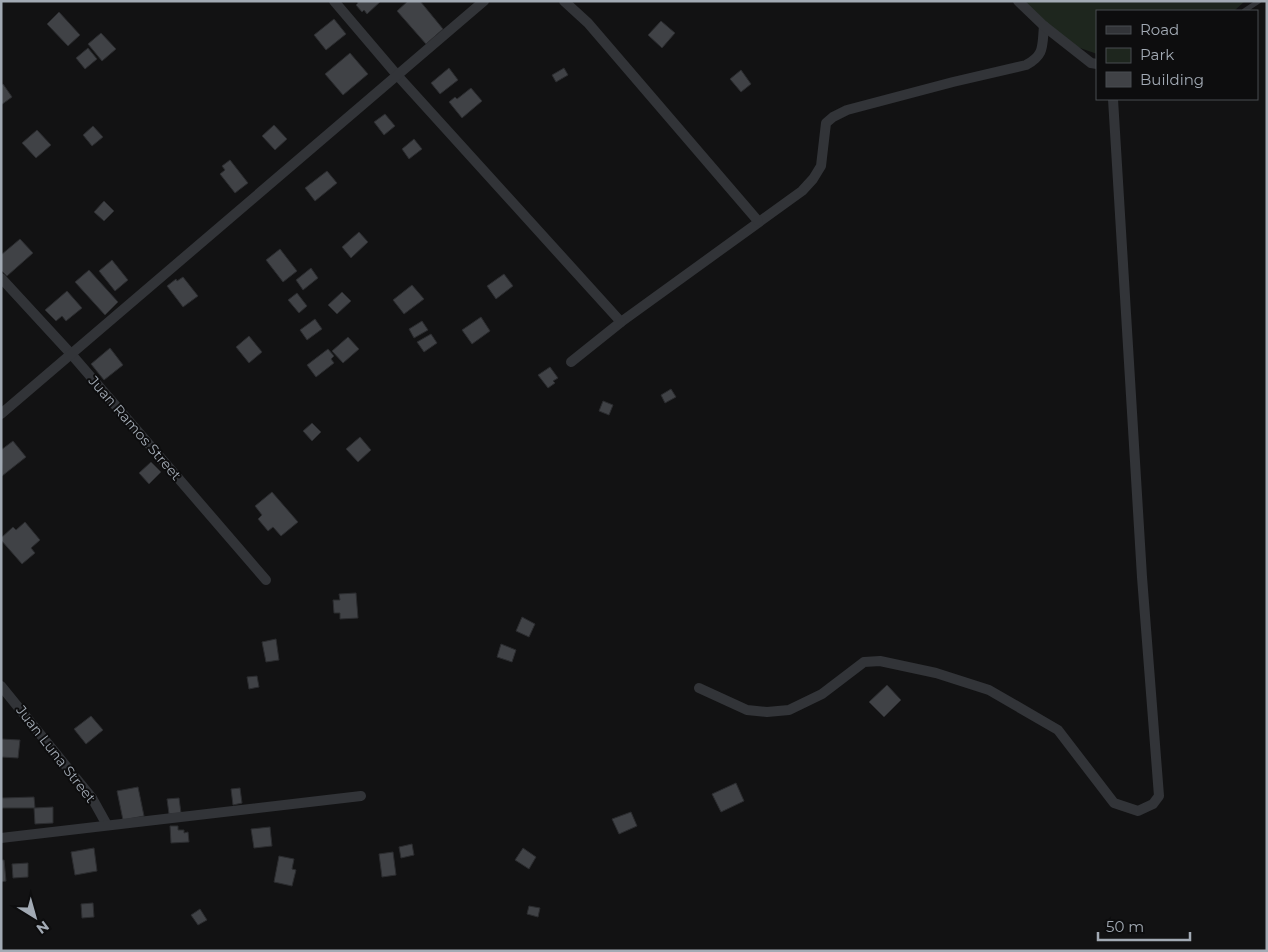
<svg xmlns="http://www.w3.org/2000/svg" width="1268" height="952" font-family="Montserrat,sans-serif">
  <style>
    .green { fill: #1e261e }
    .building { fill: #404246; stroke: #2b2c2f }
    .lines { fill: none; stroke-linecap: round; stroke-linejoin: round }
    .service { stroke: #323438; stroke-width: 5 }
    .minor { stroke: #323438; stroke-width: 10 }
    .labels { text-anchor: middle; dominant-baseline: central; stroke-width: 4; stroke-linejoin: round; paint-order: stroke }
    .street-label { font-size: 14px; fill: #a2aab4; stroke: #0d0d0e }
  </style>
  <rect width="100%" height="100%" fill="#121213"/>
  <path class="green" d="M 1020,1 L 1245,1 L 1234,11 L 1097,11 L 1097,54 L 1069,44 Z"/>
  <g class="building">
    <path d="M 357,1 L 381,1 L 367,14 L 364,10 L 362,12 L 356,5 L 358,3 Z"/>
    <path d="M 408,1 L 420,1 L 443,29 L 426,44 L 397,11 Z"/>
    <path d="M 59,12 L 80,35 L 68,46 L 47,24 Z"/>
    <path d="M 334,19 L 346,34 L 326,50 L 314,35 Z"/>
    <path d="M 661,21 L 675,33 L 662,48 L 648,35 Z"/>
    <path d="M 101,33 L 116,49 L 102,61 L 88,44 Z"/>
    <path d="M 88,48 L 97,59 L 85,69 L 76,58 Z"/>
    <path d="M 350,53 L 368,74 L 343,95 L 325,74 Z"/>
    <path d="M 449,68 L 458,80 L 440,94 L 431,83 Z"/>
    <path d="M 564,68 L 568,75 L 556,82 L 552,75 Z"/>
    <path d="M 741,70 L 751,84 L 741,92 L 730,79 Z"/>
    <path d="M 3,84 L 12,97 L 1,105 L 1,85 Z"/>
    <path d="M 471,88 L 482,101 L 462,118 L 449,102 L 455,97 L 457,99 Z"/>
    <path d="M 385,114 L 395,126 L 384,135 L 374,122 Z"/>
    <path d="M 274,125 L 287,139 L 275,150 L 262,136 Z"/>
    <path d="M 93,126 L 103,137 L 92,146 L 83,135 Z"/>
    <path d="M 37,130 L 51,145 L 36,158 L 22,143 Z"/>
    <path d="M 414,139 L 422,149 L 409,159 L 402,149 Z"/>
    <path d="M 230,160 L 248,183 L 235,193 L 220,174 L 225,170 L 222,166 Z"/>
    <path d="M 327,171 L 337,183 L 315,201 L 305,188 Z"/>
    <path d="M 104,201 L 114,211 L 104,221 L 94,212 Z"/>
    <path d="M 359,232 L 368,242 L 351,258 L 342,247 Z"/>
    <path d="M 20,239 L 33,253 L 7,276 L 1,270 L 1,255 Z"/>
    <path d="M 280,249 L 297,271 L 283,282 L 266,260 Z"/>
    <path d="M 112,260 L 128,280 L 115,291 L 99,271 Z"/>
    <path d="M 311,268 L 318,278 L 303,290 L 296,280 Z"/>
    <path d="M 89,270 L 118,302 L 105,315 L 75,282 Z"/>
    <path d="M 504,274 L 513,286 L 496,299 L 487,286 Z"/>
    <path d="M 183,277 L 198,296 L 183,307 L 167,286 L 176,279 L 177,281 Z"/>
    <path d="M 412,285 L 424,299 L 404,314 L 393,300 Z"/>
    <path d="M 67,291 L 82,308 L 66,321 L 62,316 L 56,321 L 45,310 Z"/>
    <path d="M 342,292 L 351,301 L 337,314 L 328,305 Z"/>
    <path d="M 297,293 L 307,306 L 299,313 L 288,300 Z"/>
    <path d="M 481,317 L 490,331 L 472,344 L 462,330 Z"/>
    <path d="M 315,319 L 322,329 L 307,340 L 300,330 Z"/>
    <path d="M 422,321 L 428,330 L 414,338 L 409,329 Z"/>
    <path d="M 431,334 L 437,343 L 424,352 L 417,342 Z"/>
    <path d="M 249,336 L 262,352 L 249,363 L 236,347 Z"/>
    <path d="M 348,337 L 359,349 L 343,363 L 332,351 Z"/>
    <path d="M 110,348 L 123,365 L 104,380 L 91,364 Z"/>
    <path d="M 328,349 L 334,356 L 331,359 L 334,363 L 316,377 L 307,365 Z"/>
    <path d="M 550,367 L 558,378 L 553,381 L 555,383 L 548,388 L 538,375 Z"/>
    <path d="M 671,389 L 676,397 L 665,403 L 661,395 Z"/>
    <path d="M 603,401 L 613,405 L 609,415 L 599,411 Z"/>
    <path d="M 312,423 L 321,432 L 312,441 L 303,431 Z"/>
    <path d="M 360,437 L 371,450 L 358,462 L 346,449 Z"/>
    <path d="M 13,441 L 26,457 L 2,476 L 1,450 Z"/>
    <path d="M 151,462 L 161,472 L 149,484 L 139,473 Z"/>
    <path d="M 272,492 L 298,522 L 281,536 L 273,527 L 268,531 L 258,519 L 262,515 L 255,506 Z"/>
    <path d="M 25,522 L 40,540 L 31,548 L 35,553 L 22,564 L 1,540 L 1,538 L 13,527 L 16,530 Z"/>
    <path d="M 356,593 L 358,618 L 340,619 L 340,613 L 334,613 L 333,600 L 340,600 L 339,594 Z"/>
    <path d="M 522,617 L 535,624 L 529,637 L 516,631 Z"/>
    <path d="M 276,639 L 279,660 L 266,662 L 262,642 Z"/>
    <path d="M 501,644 L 516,650 L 512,662 L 497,657 Z"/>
    <path d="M 257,676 L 259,687 L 249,689 L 247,677 Z"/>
    <path d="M 887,685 L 901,700 L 884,717 L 869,702 Z"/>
    <path d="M 91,716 L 103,730 L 86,744 L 74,729 Z"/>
    <path d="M 1,739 L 20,740 L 18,758 L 1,757 Z"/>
    <path d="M 736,783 L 744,801 L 721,812 L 712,794 Z"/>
    <path d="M 138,787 L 144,816 L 123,820 L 117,791 Z"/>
    <path d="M 240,788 L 242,803 L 233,805 L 231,789 Z"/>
    <path d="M 34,797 L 35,808 L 2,808 L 2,798 Z"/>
    <path d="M 179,798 L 181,813 L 169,814 L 167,799 Z"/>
    <path d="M 53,807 L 53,823 L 35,824 L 34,808 Z"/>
    <path d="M 631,812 L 637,826 L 619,834 L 612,819 Z"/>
    <path d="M 170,826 L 178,826 L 178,830 L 184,830 L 184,833 L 188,832 L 189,842 L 171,843 Z"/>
    <path d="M 270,827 L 272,846 L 254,848 L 251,829 Z"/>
    <path d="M 412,844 L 414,855 L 401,858 L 399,847 Z"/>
    <path d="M 94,848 L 97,871 L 75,875 L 71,852 Z"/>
    <path d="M 523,848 L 536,857 L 529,869 L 515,860 Z"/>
    <path d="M 393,852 L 396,875 L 382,877 L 379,854 Z"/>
    <path d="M 279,856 L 294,859 L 292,869 L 296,870 L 292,886 L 274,882 Z"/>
    <path d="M 1,860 L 4,860 L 6,881 L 1,882 Z"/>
    <path d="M 28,863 L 28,877 L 13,878 L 12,864 Z"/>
    <path d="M 93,903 L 94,917 L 82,918 L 81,904 Z"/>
    <path d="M 529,906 L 540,908 L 538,917 L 527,914 Z"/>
    <path d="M 200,909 L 207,920 L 198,925 L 191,915 Z"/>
  </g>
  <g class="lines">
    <path class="service" d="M 1244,11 L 1259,1"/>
    <g class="minor">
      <path d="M 334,1 L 397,75 L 621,322 L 802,191 L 813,179 L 821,166 L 826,123 L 833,117 L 847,110 L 953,82 L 1026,65 C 1045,55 1042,46 1044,26"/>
      <path d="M 564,1 L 588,23 L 758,221"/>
      <path d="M 1018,1 L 1044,26 L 1091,63 L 1097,64"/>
      <path d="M 1,278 L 72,355 L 266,580"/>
      <path d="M 571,362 L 621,322"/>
      <path d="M 1,414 L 484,1"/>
      <path d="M 1,686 L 92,798 L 107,825"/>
      <path d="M 699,688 L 747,710 L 767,712 L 789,710 L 822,694 L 864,662 L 880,661 L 936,673 L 989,690 L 1058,730 L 1114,803 L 1138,811 L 1153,804 L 1159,796 L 1142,577 L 1113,99"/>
      <path d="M 1,838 L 361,796"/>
    </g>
  </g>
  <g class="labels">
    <g class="street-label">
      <text transform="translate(135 428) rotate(49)">Juan Ramos Street</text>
      <text transform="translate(56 754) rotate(52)">Juan Luna Street</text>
    </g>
  </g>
  <rect width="1268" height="952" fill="none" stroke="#a2aab4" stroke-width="5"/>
  <rect x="1096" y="10" width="162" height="90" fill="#0d0d0e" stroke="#494c50"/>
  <rect x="1106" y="26" width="25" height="8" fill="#323438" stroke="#494c50"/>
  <text x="1140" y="35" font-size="15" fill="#a2aab4">Road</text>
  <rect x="1106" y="48" width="25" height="15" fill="#1e261e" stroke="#494c50"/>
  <text x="1140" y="60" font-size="15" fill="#a2aab4">Park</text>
  <rect x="1106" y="72" width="25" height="15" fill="#404246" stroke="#494c50"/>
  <text x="1140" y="85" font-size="15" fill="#a2aab4">Building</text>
  <g transform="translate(35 917) rotate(143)" stroke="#0d0d0e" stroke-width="4" paint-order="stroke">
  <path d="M0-4L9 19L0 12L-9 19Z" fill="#a2aab4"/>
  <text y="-8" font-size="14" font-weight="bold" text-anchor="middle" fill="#a2aab4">N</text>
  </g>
  <path d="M1098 932v8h92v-8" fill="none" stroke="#a2aab4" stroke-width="2.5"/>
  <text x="1106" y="932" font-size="15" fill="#a2aab4" stroke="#0d0d0e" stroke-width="4" paint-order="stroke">50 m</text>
</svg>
